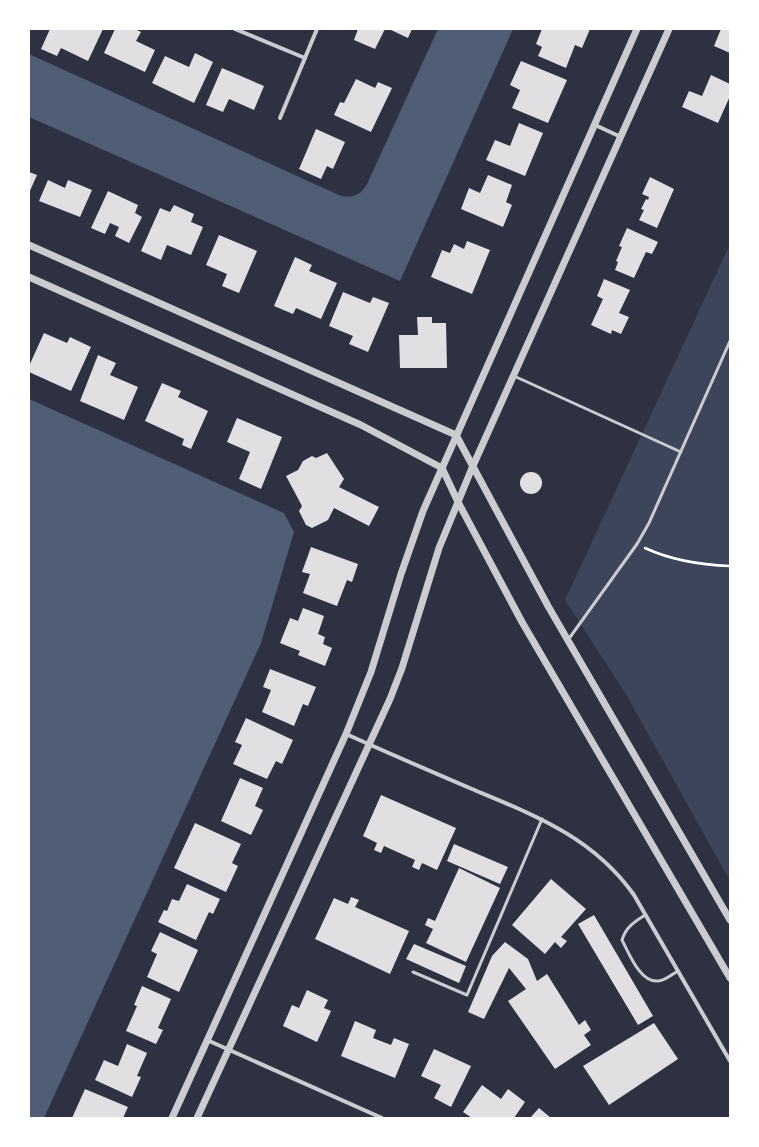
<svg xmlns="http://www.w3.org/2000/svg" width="759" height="1147" font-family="'Asap Condensed',sans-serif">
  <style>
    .green { fill: #3c4559 }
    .water { fill: #4f5d75 }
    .building { fill: #e0e0e3 }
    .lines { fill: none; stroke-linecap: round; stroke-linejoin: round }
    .path { stroke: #fff; stroke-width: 2.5 }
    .service { stroke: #caccd0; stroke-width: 3 }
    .minor { stroke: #caccd0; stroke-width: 4 }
    .tertiary { stroke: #caccd0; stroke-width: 7 }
  </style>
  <rect width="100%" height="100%" fill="#2d3142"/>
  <path class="green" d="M 730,244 L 730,881 L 627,696 L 565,600 Z"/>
  <g class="water">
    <path d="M 438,29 L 513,29 L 400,281 L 29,117 L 29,54 L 341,196 C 353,198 361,195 367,184 Z"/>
    <path d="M 29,399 L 284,513 L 294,532 L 261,643 L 44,1118 L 29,1118 Z"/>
  </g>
  <g class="building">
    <path d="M 50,29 L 103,29 L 88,61 L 61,48 L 57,56 L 41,49 Z"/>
    <path d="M 115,29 L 135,29 L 141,32 L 136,41 L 155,50 L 145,72 L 104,53 Z"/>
    <path d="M 358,29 L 385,29 L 375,49 L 354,40 Z"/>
    <path d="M 389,29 L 412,29 L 408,38 Z"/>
    <path d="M 542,29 L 590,29 L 582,48 L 575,45 L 566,68 L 538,56 L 542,47 L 536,44 Z"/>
    <path d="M 721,29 L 730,29 L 730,53 L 714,46 Z"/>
    <path d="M 195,53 L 213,62 L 194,103 L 152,83 L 165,56 L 189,67 Z"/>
    <path d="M 521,61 L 567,80 L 548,123 L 512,108 L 520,90 L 510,85 Z"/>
    <path d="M 222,68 L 264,86 L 254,110 L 229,99 L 223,112 L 206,105 Z"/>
    <path d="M 711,75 L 730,84 L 730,96 L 718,123 L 682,107 L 689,91 L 702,96 Z"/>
    <path d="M 356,79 L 375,88 L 378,82 L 392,88 L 371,132 L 334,115 L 340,102 L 344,103 Z"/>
    <path d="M 519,123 L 543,133 L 525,176 L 486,160 L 495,140 L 510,146 Z"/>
    <path d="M 316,129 L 345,142 L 333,169 L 327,166 L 321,179 L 299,169 Z"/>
    <path d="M 29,172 L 37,175 L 29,193 Z"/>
    <path d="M 488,175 L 512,185 L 506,202 L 512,205 L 503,227 L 461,209 L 469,188 L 480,193 Z"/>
    <path d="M 650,177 L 674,189 L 657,228 L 639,220 L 644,210 L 641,209 L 646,199 L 648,200 L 649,197 L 642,194 Z"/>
    <path d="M 48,180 L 65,188 L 68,180 L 92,190 L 80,217 L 39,201 Z"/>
    <path d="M 108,191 L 138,205 L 135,213 L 142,217 L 129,243 L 115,236 L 119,227 L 110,223 L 105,234 L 91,228 Z"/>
    <path d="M 174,205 L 194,214 L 191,222 L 203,227 L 191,255 L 167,245 L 161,260 L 141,251 L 160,208 L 170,212 Z"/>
    <path d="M 627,228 L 658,242 L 652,254 L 646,252 L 634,278 L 615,270 L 618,262 L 616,261 L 622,247 L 619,246 Z"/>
    <path d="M 219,235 L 257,251 L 239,293 L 222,286 L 227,274 L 206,265 Z"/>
    <path d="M 467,241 L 490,250 L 472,294 L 431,277 L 442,250 L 450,253 L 454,244 L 464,249 Z"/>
    <path d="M 295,257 L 312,265 L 309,271 L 337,283 L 321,319 L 296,308 L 293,314 L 274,306 Z"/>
    <path d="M 604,279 L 630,290 L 619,313 L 629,317 L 621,334 L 612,330 L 611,334 L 591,325 L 603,299 L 597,296 Z"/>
    <path d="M 343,292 L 370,303 L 373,297 L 389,303 L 368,352 L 349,344 L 353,336 L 329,326 Z"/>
    <path d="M 417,317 L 432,317 L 432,323 L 446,323 L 447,368 L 400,368 L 399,335 L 418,335 Z"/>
    <path d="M 44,333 L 67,343 L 70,337 L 91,347 L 71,391 L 29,372 L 29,366 Z"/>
    <path d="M 98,355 L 116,363 L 110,375 L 138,387 L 124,420 L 80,401 Z"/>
    <path d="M 162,383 L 181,391 L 178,397 L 208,411 L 191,449 L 182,445 L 184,439 L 145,421 Z"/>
    <path d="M 237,418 L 282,437 L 261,489 L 239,479 L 250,452 L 227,442 Z"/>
    <path d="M 327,453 L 344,479 L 339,487 L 379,507 L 369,526 L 334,508 L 328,520 L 312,528 L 306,525 L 299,511 L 302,506 L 286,476 L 298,470 L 303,461 L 312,456 L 316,458 Z"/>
    <circle cx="531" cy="483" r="11"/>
    <path d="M 311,547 L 358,564 L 352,582 L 347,580 L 337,606 L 303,593 L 310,574 L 302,572 Z"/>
    <path d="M 303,608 L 324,616 L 318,634 L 325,637 L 323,644 L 332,648 L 325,666 L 298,655 L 300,651 L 280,643 L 290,618 L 298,621 Z"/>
    <path d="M 270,669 L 316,687 L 308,706 L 303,704 L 294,726 L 262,712 L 271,690 L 263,687 Z"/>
    <path d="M 246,718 L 293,740 L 282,764 L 276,761 L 267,779 L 233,764 L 242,745 L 235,742 Z"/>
    <path d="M 240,778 L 263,788 L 255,806 L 263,810 L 251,835 L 221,821 Z"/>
    <path d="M 381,795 L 456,828 L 437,870 L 422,863 L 419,870 L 412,867 L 415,860 L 384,846 L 381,853 L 374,850 L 377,843 L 363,836 Z"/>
    <path d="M 195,823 L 241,844 L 232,863 L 238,866 L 226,892 L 174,868 Z"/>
    <path d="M 454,844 L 508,867 L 500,884 L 447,861 Z"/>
    <path d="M 459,868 L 500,888 L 466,962 L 426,943 L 433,929 L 425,925 L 428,918 L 435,921 Z"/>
    <path d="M 551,879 L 586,909 L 561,937 L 567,941 L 561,948 L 555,942 L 545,954 L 512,925 Z"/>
    <path d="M 187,884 L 220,899 L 213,914 L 209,912 L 196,940 L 158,922 L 164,910 L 167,911 L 172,899 L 179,901 Z"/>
    <path d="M 351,897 L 359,900 L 355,907 L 409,931 L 390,974 L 315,939 L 334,898 L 348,904 Z"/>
    <path d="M 594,915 L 653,1016 L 638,1025 L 578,924 Z"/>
    <path d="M 160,932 L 198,950 L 179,992 L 147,977 L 157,954 L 151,951 Z"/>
    <path d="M 505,942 L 528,959 L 537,981 L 547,974 L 579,1025 L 585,1020 L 591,1030 L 584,1035 L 591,1045 L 555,1069 L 508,1001 L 526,989 L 509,968 L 484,1019 L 468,1012 L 492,956 Z"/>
    <path d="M 414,944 L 466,966 L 459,983 L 406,959 Z"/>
    <path d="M 142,986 L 171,999 L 158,1028 L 163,1030 L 156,1044 L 126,1031 L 137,1006 L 134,1005 Z"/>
    <path d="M 307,990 L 328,1000 L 324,1008 L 331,1011 L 317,1042 L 283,1026 L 292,1005 L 299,1008 Z"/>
    <path d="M 355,1021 L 376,1030 L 373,1038 L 391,1045 L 394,1038 L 409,1044 L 395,1078 L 341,1056 Z"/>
    <path d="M 654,1023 L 678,1059 L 609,1105 L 583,1066 Z"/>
    <path d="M 127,1044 L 147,1053 L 137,1076 L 141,1077 L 132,1097 L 95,1080 L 104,1060 L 118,1066 Z"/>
    <path d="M 434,1049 L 471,1066 L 451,1107 L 434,1098 L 441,1085 L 421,1076 Z"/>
    <path d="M 482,1085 L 501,1099 L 508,1089 L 525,1102 L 514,1118 L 472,1118 L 463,1112 Z"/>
    <path d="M 85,1089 L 128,1107 L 123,1118 L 72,1118 Z"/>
    <path d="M 539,1108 L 551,1118 L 530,1118 Z"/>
  </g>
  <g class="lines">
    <path class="path" d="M 645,548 C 671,560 702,565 730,566"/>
    <g class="service">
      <path d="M 514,376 L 681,452"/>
      <path d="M 568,640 L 637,544 L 649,523 L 730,341"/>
      <path d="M 645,915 C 634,922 626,927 622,940 C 629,953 640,983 658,981 C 665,981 672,974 678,971"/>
      <path d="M 413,972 L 467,995 L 542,819"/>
    </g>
    <g class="minor">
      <path d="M 235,29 L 305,58"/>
      <path d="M 280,118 L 317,29"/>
      <path d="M 595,125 L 621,137"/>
      <path d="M 346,734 C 388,753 430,771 472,789 C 534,815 593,837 634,895 L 730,1061"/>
      <path d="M 207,1040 L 382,1118"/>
    </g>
    <g class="tertiary">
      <path d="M 29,245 L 456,435 L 548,606 L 730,920"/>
      <path d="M 29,277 L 361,425 L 442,468 L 458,502 L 522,622 L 730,978"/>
      <path d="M 172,1118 L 346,734 L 371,672 L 401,574 L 423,511 L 637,29"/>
      <path d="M 197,1118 L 390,699 L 402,668 L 439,548 L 472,468 L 669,29"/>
    </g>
  </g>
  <rect width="759" height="1147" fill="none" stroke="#ffffff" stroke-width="60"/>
</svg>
